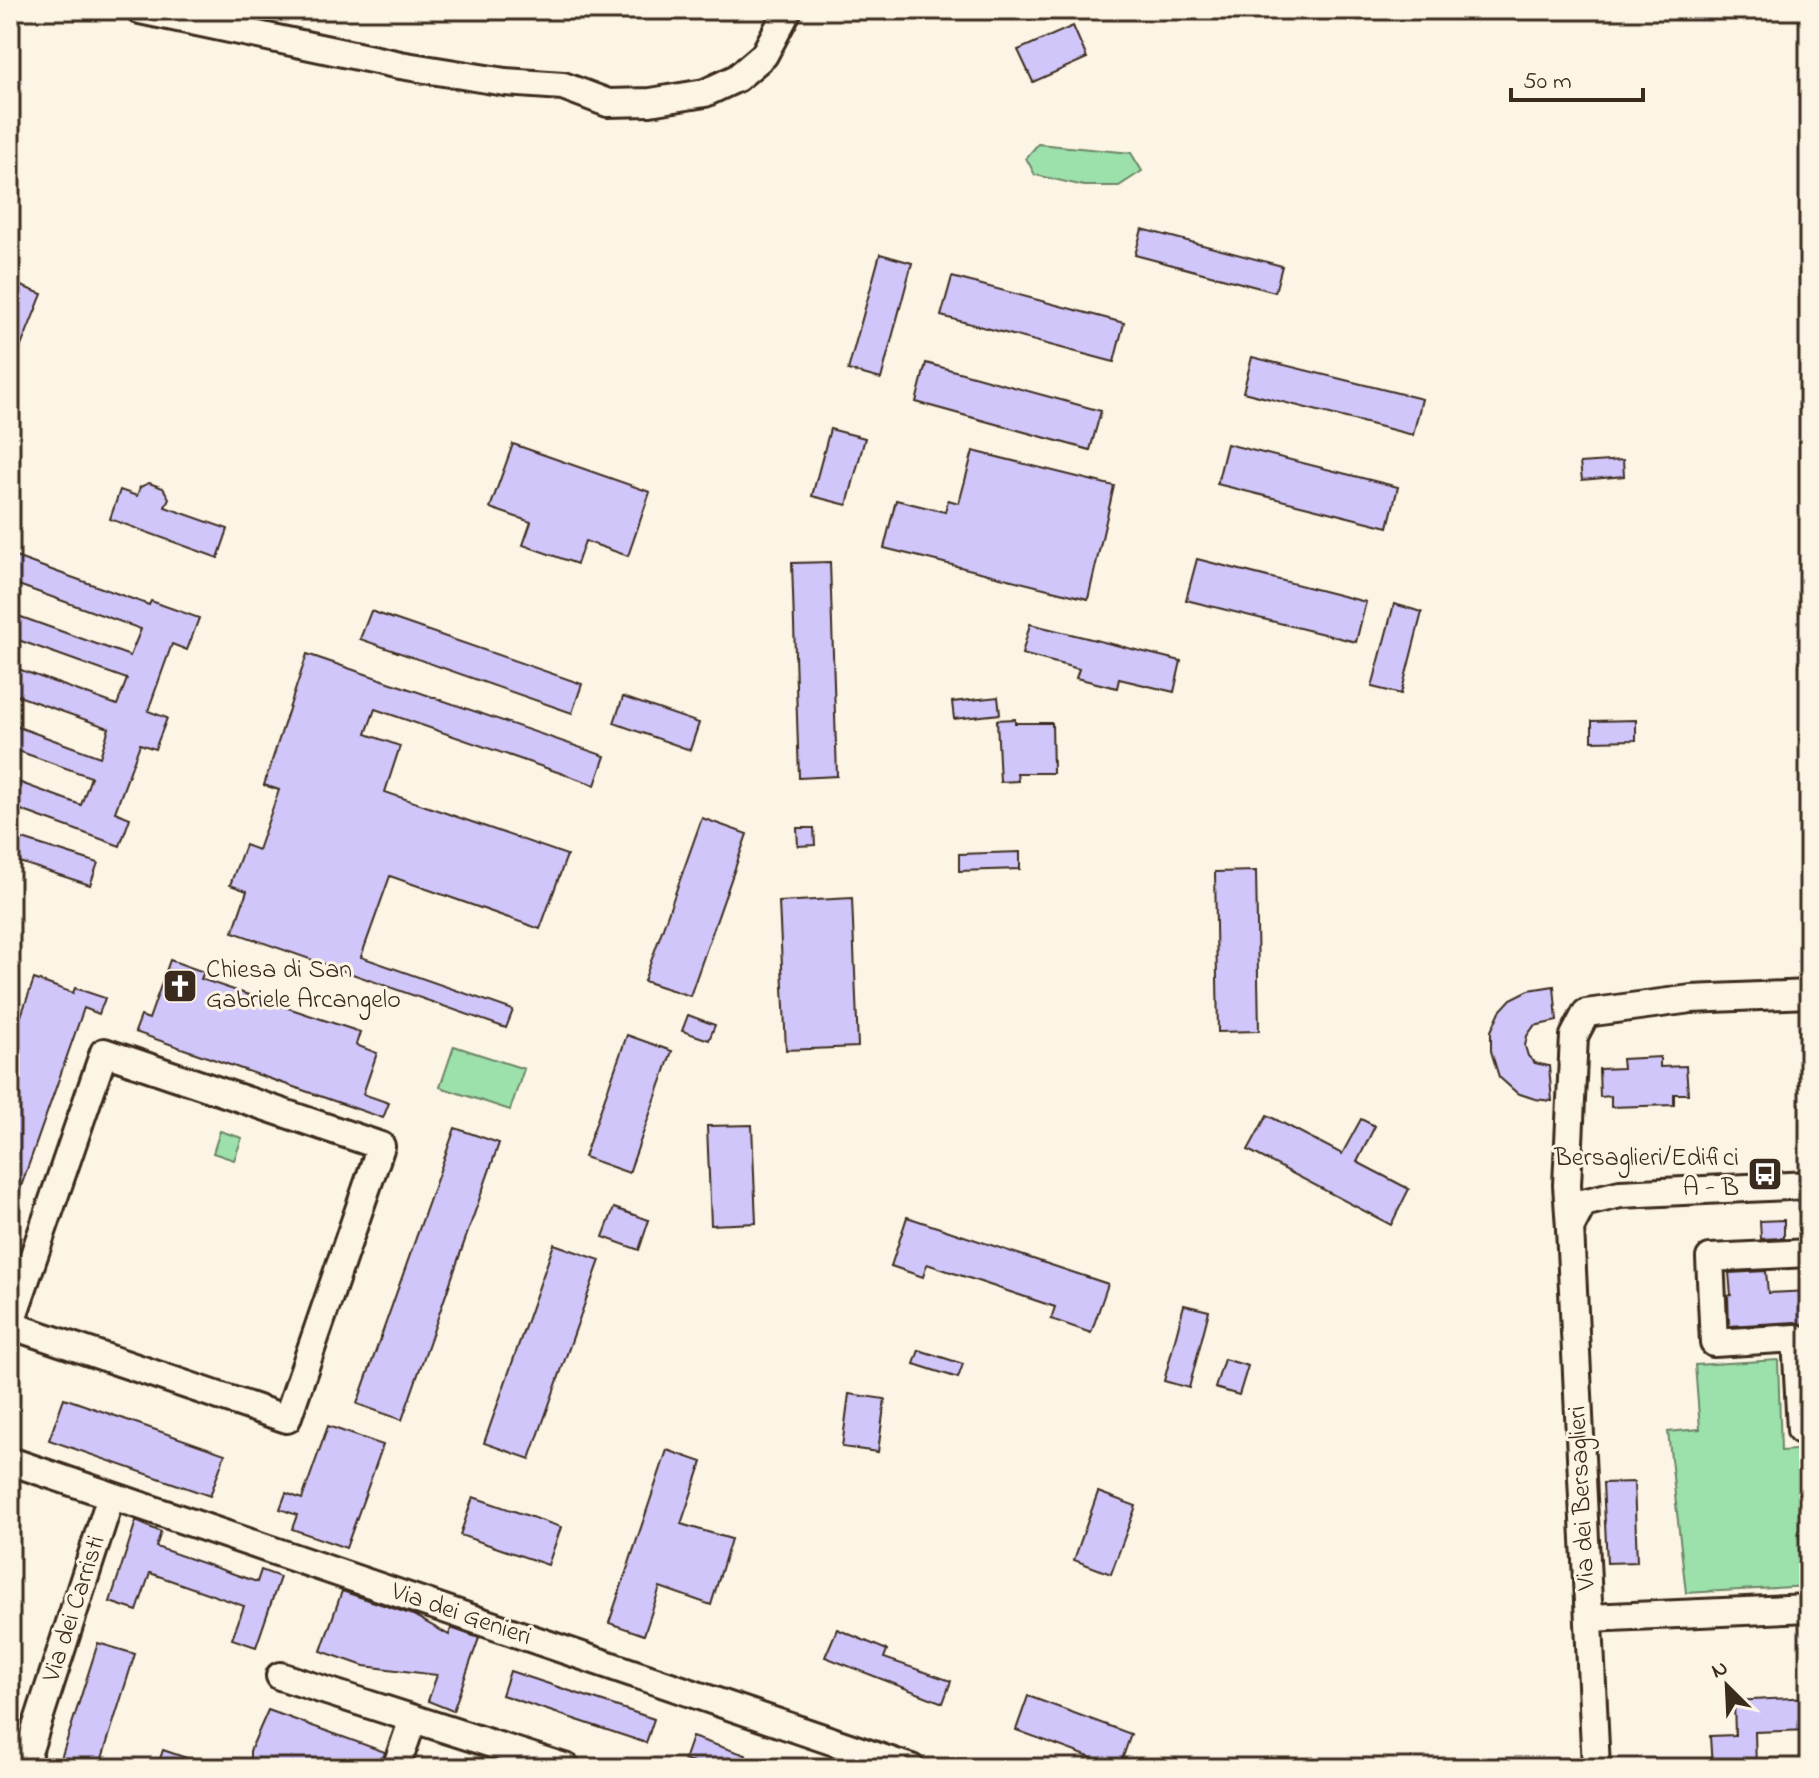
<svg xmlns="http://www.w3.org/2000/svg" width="1819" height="1778" font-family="'Indie Flower',sans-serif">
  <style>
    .green { fill: #9ce0ac; stroke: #6c8565; stroke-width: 2 }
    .building { fill: #d0c6f9; stroke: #3b2a1e; stroke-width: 2 }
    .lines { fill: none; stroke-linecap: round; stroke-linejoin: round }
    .minor-casing { stroke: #3b2a1e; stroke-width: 32 }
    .minor { stroke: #fcf5e5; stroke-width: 26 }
    .labels { text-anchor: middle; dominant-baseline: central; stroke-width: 6; stroke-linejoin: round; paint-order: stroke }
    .poi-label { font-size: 26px; fill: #3b2a1e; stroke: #fcf5e5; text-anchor: start }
    .street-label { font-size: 26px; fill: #3b2a1e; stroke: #fcf5e5 }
  </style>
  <rect width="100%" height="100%" fill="#fcf5e5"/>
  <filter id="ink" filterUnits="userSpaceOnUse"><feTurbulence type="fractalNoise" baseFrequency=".0125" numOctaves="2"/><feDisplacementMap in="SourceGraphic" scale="16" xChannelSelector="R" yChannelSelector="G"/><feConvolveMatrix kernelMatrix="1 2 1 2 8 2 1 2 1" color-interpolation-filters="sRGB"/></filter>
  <g filter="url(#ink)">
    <g class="green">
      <path d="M 1038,144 L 1131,153 L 1142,171 L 1119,186 L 1084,186 L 1035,175 L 1026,158 Z"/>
      <path d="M 454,1046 L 524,1069 L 510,1110 L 440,1087 Z"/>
      <path d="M 220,1131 L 242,1138 L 234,1160 L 213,1153 Z"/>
      <path d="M 1778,1360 L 1781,1451 L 1809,1449 L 1809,1586 L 1686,1593 L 1668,1432 L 1700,1429 L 1695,1365 Z"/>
    </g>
    <g class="building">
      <path d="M 1073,26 L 1087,58 L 1033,82 L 1018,50 Z"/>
      <path d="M 1142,229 L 1282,266 L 1275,292 L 1135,255 Z"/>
      <path d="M 880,254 L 912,263 L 881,379 L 848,370 Z"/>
      <path d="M 952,277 L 1124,323 L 1114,362 L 941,316 Z"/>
      <path d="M 16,284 L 42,294 L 11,371 L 10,299 Z"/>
      <path d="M 1252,357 L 1422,399 L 1413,435 L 1243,392 Z"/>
      <path d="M 926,363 L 1101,411 L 1090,450 L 916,402 Z"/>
      <path d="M 830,429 L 865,438 L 847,505 L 812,496 Z"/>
      <path d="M 513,444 L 650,492 L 628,556 L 585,541 L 577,564 L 523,545 L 531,522 L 490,508 Z"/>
      <path d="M 1227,444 L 1398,487 L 1388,527 L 1217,484 Z"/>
      <path d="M 973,451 L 1114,486 L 1088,599 L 884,548 L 896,500 L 945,512 L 948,500 L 959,503 Z"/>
      <path d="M 1623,460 L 1624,476 L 1582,480 L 1580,463 Z"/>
      <path d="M 149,483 L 163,488 L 169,498 L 165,507 L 228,529 L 218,558 L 110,519 L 120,490 L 137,496 L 140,487 Z"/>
      <path d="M 10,555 L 149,605 L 151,601 L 199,618 L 187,650 L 172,644 L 148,711 L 167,718 L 155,749 L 140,744 L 115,812 L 130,818 L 120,846 L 10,806 L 10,779 L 81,805 L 91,777 L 10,748 L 10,724 L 100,757 L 109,728 L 10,693 L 10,666 L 117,705 L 127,679 L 10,637 L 10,613 L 130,656 L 141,629 L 10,582 Z"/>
      <path d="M 1197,559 L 1366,602 L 1356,642 L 1186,600 Z"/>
      <path d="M 830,562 L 837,776 L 799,778 L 792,563 Z"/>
      <path d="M 1394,604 L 1422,612 L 1401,694 L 1372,687 Z"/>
      <path d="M 371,611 L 582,684 L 572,713 L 360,639 Z"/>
      <path d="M 1030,624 L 1181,661 L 1174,692 L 1119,679 L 1117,688 L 1076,678 L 1079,669 L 1022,654 Z"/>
      <path d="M 307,654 L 605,756 L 595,785 L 375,709 L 366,734 L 400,746 L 385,792 L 567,855 L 540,929 L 390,876 L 361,957 L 513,1010 L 506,1028 L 233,932 L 247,891 L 230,885 L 245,845 L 258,850 L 279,790 L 264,785 Z"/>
      <path d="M 623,697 L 699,723 L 690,750 L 614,723 Z"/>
      <path d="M 998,697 L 1000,714 L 954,719 L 952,702 Z"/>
      <path d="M 1015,719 L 1015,723 L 1052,723 L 1053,773 L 1017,773 L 1018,781 L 1000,782 L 997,720 Z"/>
      <path d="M 1636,720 L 1636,740 L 1592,741 L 1592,721 Z"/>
      <path d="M 702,818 L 747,834 L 690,996 L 644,981 Z"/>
      <path d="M 797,828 L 814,828 L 815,845 L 798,846 Z"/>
      <path d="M 10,835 L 98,863 L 90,885 L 10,859 Z"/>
      <path d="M 1020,852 L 1020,869 L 959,871 L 959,854 Z"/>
      <path d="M 1256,871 L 1259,1031 L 1218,1032 L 1215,872 Z"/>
      <path d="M 852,898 L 858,1047 L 786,1050 L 779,902 Z"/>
      <path d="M 170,960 L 204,972 L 201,979 L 360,1032 L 356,1045 L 377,1053 L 363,1094 L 389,1103 L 383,1118 L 135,1032 L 141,1016 L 149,1019 Z"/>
      <path d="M 34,979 L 73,993 L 75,988 L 105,998 L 99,1014 L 84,1008 L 12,1212 L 10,1212 L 10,1047 Z"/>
      <path d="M 1554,986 L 1557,1021 L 1534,1026 L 1527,1036 L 1525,1046 L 1528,1056 L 1535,1063 L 1549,1066 L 1552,1101 L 1535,1099 L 1517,1093 L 1499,1077 L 1491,1051 L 1491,1031 L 1500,1011 L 1511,999 L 1529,990 Z"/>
      <path d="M 688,1015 L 715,1025 L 709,1040 L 682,1031 Z"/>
      <path d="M 627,1035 L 672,1051 L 629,1173 L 584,1157 Z"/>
      <path d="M 1660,1057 L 1660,1067 L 1686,1066 L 1688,1094 L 1674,1094 L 1674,1105 L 1611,1107 L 1611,1096 L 1600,1097 L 1599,1069 L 1623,1068 L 1622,1059 Z"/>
      <path d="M 1267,1115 L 1342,1154 L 1361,1119 L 1375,1126 L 1357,1162 L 1409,1189 L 1391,1225 L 1248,1150 Z"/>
      <path d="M 752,1125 L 756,1223 L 711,1225 L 707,1126 Z"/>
      <path d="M 455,1128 L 499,1143 L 402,1420 L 357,1404 Z"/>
      <path d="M 614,1208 L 649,1220 L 639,1250 L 603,1237 Z"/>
      <path d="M 907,1217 L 1108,1284 L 1091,1333 L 1051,1319 L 1055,1307 L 927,1264 L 923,1277 L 891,1266 Z"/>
      <path d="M 1784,1220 L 1784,1238 L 1761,1239 L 1760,1221 Z"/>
      <path d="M 554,1244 L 600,1260 L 530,1459 L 484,1443 Z"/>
      <path d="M 1766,1271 L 1768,1293 L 1809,1291 L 1809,1327 L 1795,1322 L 1729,1326 L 1728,1296 L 1731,1295 L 1729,1273 Z"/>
      <path d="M 1184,1305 L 1209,1311 L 1189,1388 L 1164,1381 Z"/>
      <path d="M 919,1350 L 963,1364 L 958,1378 L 914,1364 Z"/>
      <path d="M 1224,1359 L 1248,1366 L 1239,1395 L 1215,1388 Z"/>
      <path d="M 849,1394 L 885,1399 L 878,1452 L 842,1447 Z"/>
      <path d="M 64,1398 L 225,1454 L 210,1496 L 49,1440 Z"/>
      <path d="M 328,1426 L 383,1445 L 346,1548 L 292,1529 L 297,1515 L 280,1509 L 286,1493 L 302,1499 Z"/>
      <path d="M 667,1450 L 702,1462 L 681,1524 L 731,1539 L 711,1605 L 660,1587 L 644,1635 L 609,1623 Z"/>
      <path d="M 1634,1482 L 1637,1562 L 1607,1563 L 1603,1483 Z"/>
      <path d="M 1098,1492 L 1136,1506 L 1111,1574 L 1074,1560 Z"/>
      <path d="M 473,1497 L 561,1527 L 548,1565 L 460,1535 Z"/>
      <path d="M 136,1521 L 161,1532 L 156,1547 L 257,1582 L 261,1570 L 280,1577 L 256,1647 L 232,1639 L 244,1606 L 150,1573 L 137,1611 L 110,1602 Z"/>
      <path d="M 342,1591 L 413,1615 L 449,1635 L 451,1628 L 479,1638 L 453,1711 L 428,1701 L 437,1675 L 364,1666 L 321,1651 Z"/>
      <path d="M 837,1629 L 887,1650 L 884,1658 L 951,1681 L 943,1703 L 825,1657 Z"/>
      <path d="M 98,1643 L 135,1654 L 99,1768 L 58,1768 Z"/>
      <path d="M 510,1671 L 654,1719 L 646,1743 L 502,1695 Z"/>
      <path d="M 1028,1696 L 1131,1734 L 1119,1768 L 1016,1730 Z"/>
      <path d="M 1809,1697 L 1809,1730 L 1755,1732 L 1756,1768 L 1712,1768 L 1710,1736 L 1735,1735 L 1734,1701 Z"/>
      <path d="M 268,1710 L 385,1752 L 380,1768 L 250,1768 L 250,1751 Z"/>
      <path d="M 692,1737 L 746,1755 L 741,1768 L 709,1768 L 684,1760 Z"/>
      <path d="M 163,1750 L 210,1766 L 210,1768 L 157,1768 Z"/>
    </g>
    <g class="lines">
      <g class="minor-casing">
        <g id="minor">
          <path d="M 140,10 L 400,65 L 505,82 L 563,86 L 608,103 L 650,102 L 705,93 L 737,78 L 764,55 L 788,10"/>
          <path d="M 104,1052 L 381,1146 L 287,1419 L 10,1325 Z"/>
          <path d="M 1570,1228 L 1567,1185 L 1574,1036 L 1586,1013 L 1691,999 L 1809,994"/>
          <path d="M 1809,1253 L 1710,1258 L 1714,1343 L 1796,1338 L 1801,1430 L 1809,1430"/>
          <path d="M 10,1461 L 911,1768"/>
          <path d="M 1589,1618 L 1809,1608"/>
          <path d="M 280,1676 L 567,1768"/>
          <path d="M 23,1768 L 111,1496"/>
          <path d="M 396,1768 L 413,1719"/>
          <path d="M 1596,1768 L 1570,1228 L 1583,1203 L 1620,1194 L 1809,1185"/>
        </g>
      </g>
      <use href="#minor" class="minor"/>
    </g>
  </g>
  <defs>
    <g id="church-square" transform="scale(1.8)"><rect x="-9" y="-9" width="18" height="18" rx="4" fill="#3b2a1e" stroke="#fcf5e5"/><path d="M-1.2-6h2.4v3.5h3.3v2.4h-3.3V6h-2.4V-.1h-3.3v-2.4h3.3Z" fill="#fff"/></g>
    <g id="bus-square" transform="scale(1.8)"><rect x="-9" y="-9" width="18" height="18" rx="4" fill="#3b2a1e" stroke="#fcf5e5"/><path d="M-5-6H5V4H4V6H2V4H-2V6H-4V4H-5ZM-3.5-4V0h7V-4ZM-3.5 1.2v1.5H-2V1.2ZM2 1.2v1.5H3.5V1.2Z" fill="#fff"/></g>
  </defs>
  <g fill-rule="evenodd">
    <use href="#church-square" x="180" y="986"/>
    <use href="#bus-square" x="1765" y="1174"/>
  </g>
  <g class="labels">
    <g class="poi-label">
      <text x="206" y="971">Chiesa di San<tspan x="206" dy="30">Gabriele Arcangelo</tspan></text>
      <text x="1739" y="1159" text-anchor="end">Bersaglieri/Edifici<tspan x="1739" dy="30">A - B</tspan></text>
    </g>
    <g class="street-label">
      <text transform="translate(1583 1498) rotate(-93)">Via dei Bersaglieri</text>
      <text transform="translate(75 1609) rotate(-72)">Via dei Carristi</text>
      <text transform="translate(461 1615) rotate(19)">Via dei Genieri</text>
    </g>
  </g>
  <rect width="1819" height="1778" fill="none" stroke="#fcf5e5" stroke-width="40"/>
  <rect x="20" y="20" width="1779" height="1738" fill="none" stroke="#3b2a1e" stroke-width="3" filter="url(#ink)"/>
  <g transform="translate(1727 1686) rotate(336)" stroke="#fcf5e5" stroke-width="6" paint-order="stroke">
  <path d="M0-6L14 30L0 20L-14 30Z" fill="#3b2a1e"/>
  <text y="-12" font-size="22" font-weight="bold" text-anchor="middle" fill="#3b2a1e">N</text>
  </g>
  <path d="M1511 88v12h132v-12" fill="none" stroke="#3b2a1e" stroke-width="4"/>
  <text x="1523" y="88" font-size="24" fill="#3b2a1e" stroke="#fcf5e5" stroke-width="6" paint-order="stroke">50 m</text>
</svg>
